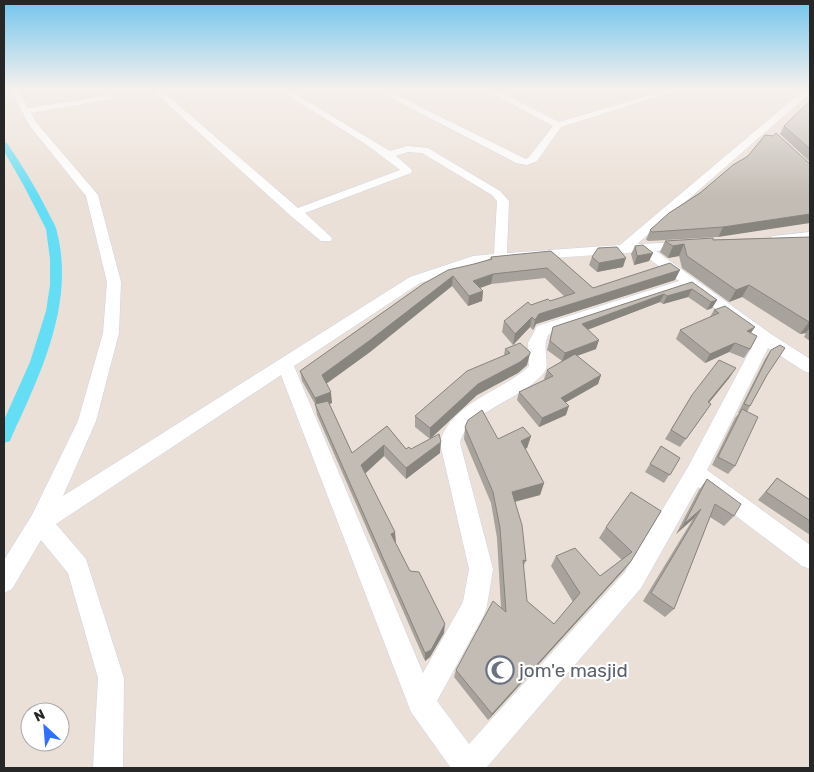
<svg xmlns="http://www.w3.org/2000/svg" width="814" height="772" font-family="Rubik,sans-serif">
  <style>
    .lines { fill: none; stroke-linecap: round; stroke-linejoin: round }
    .canal { fill: #63def4; fill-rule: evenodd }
    .minor-casing { stroke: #cdd3e2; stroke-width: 1 }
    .minor { fill: #fff; fill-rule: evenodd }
    .wall { fill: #a7a29b }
    .shaded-wall { fill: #88847e }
    .building { fill: #c2bcb4; stroke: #88847e }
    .labels { text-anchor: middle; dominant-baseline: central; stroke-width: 4.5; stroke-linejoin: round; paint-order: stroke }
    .near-worship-label { font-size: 19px; fill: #5b616d; stroke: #fff; text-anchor: start }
  </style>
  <rect width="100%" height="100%" fill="#ebe0d7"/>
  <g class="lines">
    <path class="canal" d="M 4,142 L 7,143 C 22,165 36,188 48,212 C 51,219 56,225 57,232 C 75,303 41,373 12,436 L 10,441 L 4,443 L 4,420 L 30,362 L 46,311 L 50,285 L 50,259 L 46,229 L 24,186 L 4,151 Z"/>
    <g class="minor-casing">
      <g id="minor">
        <path d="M 10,89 L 18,89 L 28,108 L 111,95 L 115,97 L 111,99 L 31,113 L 36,122 L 98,195 L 121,282 L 119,333 L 96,421 L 63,496 L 410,277 L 473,256 L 494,254 L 497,201 L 492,195 L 422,153 L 408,152 L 396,156 L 411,169 L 412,171 L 411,173 L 305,213 L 332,238 L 331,241 L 321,241 L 291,216 L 151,89 L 160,89 L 298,208 L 400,170 L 367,145 L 278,89 L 287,89 L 390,151 L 407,146 L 428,148 L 500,191 L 509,201 L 507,253 L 620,245 L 805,89 L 810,89 L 810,93 L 637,244 L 690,242 L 692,245 L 690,248 L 656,251 L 771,334 L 810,359 L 810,373 L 804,371 L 768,348 L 707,470 L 810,545 L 810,569 L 802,566 L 698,487 L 641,588 L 486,768 L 451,768 L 411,712 L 281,375 L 56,524 L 86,559 L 124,678 L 123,768 L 93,768 L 98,678 L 68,573 L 41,540 L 12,589 L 4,593 L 4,560 L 32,515 L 78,421 L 103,333 L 107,282 L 86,196 L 29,125 ZM 640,252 L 679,281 L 537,326 L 528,343 L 529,366 C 502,392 450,403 440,443 L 469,569 L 463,602 L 423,673 L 294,366 L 420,283 L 480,263 ZM 688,288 L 756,339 L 688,467 L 625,572 L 469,744 L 437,701 L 484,615 L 487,606 L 493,569 L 460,443 C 467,410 526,399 545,371 C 550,363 541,346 549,334 Z"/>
        <path d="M 374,89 L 384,89 L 526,159 L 529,157 L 553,126 L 484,89 L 494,89 L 559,122 L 670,89 L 682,89 L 561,127 L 537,161 L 527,165 L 516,163 Z"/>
        <path d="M 810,232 L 810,240 L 773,244 L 767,240 L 773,236 Z"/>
      </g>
    </g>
    <use href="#minor" class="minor"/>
  </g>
  <g class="wall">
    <path d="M 810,101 L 810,162 L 780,134 L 784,126 Z"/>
    <path d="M 773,136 L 718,237 L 649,241 L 646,240 L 650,230 L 700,193 Z"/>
    <path d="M 810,237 L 810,341 L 804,337 L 806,333 L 800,334 L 742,297 L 729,302 L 682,268 L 679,256 L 668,258 L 660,252 L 665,241 Z"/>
    <path d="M 635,246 L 653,253 L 649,261 L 634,265 L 631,254 Z"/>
    <path d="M 551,251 L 593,288 L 675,280 L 536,324 L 533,330 L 530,327 L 513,345 L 502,332 L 504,321 L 531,305 L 550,301 L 565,297 L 545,278 L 491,284 L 480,288 L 483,291 L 482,301 L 468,306 L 452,286 L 370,352 L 326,384 L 332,403 L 329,404 L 352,453 L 387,426 L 406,449 L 440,453 L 406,479 L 384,456 L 365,474 L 395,543 L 410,571 L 444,633 L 430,657 L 425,661 L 317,415 L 315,404 L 302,381 L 300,371 L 423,284 L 474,264 L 490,259 L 491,257 Z"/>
    <path d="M 592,257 L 623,267 L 597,272 L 589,265 Z"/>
    <path d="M 692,282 L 717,300 L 712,308 L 707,310 L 688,297 L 663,304 L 660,302 L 587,330 L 596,349 L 577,356 L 601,375 L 598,384 L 566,402 L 566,415 L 539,427 L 517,400 L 519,392 L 545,380 L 544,379 L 547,370 L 562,361 L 547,350 L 553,327 Z"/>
    <path d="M 714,310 L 751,333 L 750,349 L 744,358 L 729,352 L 705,363 L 676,339 L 680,330 L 710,317 Z"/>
    <path d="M 505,349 L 527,365 L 518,373 L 477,395 L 430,439 L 415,427 L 415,416 L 504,355 Z"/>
    <path d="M 771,350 L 767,375 L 750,406 L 747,412 L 735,466 L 728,474 L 712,465 L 735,418 L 739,413 L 738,413 L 765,359 Z"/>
    <path d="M 730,377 L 709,403 L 705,413 L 680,447 L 665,439 L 692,395 Z"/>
    <path d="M 465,427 L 498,439 L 531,436 L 527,448 L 525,449 L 544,483 L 540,495 L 515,502 L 526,561 L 523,567 L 527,601 L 554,624 L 573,602 L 551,566 L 556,556 L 600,576 L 622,560 L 599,538 L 606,527 L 661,511 L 631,561 L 623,571 L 488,720 L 454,677 L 456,670 L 501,608 L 497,538 L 491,503 L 464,439 Z"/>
    <path d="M 661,446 L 680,458 L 664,483 L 645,472 Z"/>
    <path d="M 777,478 L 810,500 L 810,535 L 758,500 Z"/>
    <path d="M 707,479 L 734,516 L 724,526 L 710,517 L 674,609 L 665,617 L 643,601 L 693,519 L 676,534 L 699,490 Z"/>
  </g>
  <g class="shaded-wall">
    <path d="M 810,214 L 810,223 L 718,237 L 723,227 Z"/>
    <path d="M 684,244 L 679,256 L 668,258 L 673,246 Z"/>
    <path d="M 653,253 L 649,261 L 634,265 L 637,256 Z"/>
    <path d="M 626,258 L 623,267 L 597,272 L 599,263 Z"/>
    <path d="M 680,270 L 675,280 L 536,324 L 533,330 L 535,320 L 539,314 Z"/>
    <path d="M 493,274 L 491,284 L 471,291 L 473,281 Z"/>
    <path d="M 453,276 L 452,286 L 370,352 L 323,386 L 322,375 Z"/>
    <path d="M 749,285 L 742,297 L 729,302 L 736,290 Z"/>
    <path d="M 692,289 L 688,297 L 663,304 L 667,296 Z"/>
    <path d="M 483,291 L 482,301 L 468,306 L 469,296 Z"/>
    <path d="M 664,294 L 660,302 L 579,333 L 582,324 Z"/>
    <path d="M 717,300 L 712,308 L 707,310 L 711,302 Z"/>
    <path d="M 532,317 L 530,327 L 513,345 L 515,334 Z"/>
    <path d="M 809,322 L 810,322 L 810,327 L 806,333 L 800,334 Z"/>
    <path d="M 755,327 L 749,336 L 747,331 Z"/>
    <path d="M 599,340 L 596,349 L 562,361 L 565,353 Z"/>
    <path d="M 735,343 L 729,352 L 705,363 L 710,354 Z"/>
    <path d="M 530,354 L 527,365 L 518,373 L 477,395 L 430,439 L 430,428 L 478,384 Z"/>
    <path d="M 736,368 L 730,377 L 702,411 L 708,402 Z"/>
    <path d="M 601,375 L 598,384 L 558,407 L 561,398 Z"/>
    <path d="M 331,392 L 332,403 L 317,409 L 315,398 Z"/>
    <path d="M 569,406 L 566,415 L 539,427 L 542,418 Z"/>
    <path d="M 531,436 L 527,448 L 518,453 L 521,441 Z"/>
    <path d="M 441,442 L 440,453 L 406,479 L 406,468 Z"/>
    <path d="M 384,445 L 384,456 L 362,476 L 361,465 Z"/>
    <path d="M 544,483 L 540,495 L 509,503 L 512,492 Z"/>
    <path d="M 701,509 L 693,519 L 676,534 L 684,524 Z"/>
    <path d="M 395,532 L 396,542 L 391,544 L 391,534 Z"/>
    <path d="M 631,561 L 623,571 L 488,720 L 492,714 Z"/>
    <path d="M 445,624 L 444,633 L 430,657 L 425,661 L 425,653 Z"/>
  </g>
  <g class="building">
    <path d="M 810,101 L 810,149 L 784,126 Z"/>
    <path d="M 776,133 L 810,164 L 810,214 L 723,227 L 652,232 L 650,230 L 669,213 L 700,193 L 733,165 L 748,156 L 765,135 L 773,136 Z"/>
    <path d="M 810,237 L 810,322 L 809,322 L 749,285 L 736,290 L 687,256 L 684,244 L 673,246 L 665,241 L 713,238 L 713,240 Z"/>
    <path d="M 643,245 L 653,253 L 637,256 L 635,246 Z"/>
    <path d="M 617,247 L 626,258 L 599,263 L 592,257 L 598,248 Z"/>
    <path d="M 551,251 L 593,288 L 670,263 L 680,270 L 539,314 L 535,320 L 532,317 L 515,334 L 504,321 L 528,302 L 531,305 L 548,299 L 550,301 L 575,293 L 547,268 L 493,274 L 473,281 L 483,291 L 469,296 L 453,276 L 369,341 L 322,375 L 331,392 L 315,398 L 300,371 L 423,284 L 448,270 L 474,264 L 492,259 L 491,257 Z"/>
    <path d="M 692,282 L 717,300 L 711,302 L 692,289 L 667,296 L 664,294 L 582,324 L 599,340 L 565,353 L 550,341 L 553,327 Z"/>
    <path d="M 725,306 L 755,327 L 747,331 L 757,336 L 750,349 L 735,343 L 710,354 L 680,330 L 719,313 L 714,310 Z"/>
    <path d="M 520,343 L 530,352 L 530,354 L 520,362 L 478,384 L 430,428 L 415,416 L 467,371 L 510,353 L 505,349 Z"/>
    <path d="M 780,345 L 785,348 L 767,375 L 750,406 L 744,404 L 771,350 Z"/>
    <path d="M 575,354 L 601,375 L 561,398 L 569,406 L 542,418 L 519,392 L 553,376 L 547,370 Z"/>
    <path d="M 719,360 L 736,368 L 708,402 L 711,404 L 686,439 L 671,430 L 692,395 Z"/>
    <path d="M 328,401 L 352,453 L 387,426 L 406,449 L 409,447 L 411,449 L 439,434 L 441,442 L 406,468 L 384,445 L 361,465 L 395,532 L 391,534 L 410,571 L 419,572 L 445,624 L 431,650 L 425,653 L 315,404 Z"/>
    <path d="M 742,409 L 758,417 L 735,466 L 718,457 Z"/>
    <path d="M 482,410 L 498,439 L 523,427 L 531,436 L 521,441 L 544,483 L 512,492 L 522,525 L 526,561 L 523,560 L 527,601 L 554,624 L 580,593 L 556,556 L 575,548 L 600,576 L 632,552 L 606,527 L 631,492 L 661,511 L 631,561 L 492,714 L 456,670 L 493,601 L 506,612 L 500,528 L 493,492 L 465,427 L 468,420 Z"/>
    <path d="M 661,446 L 680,458 L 670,475 L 650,464 Z"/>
    <path d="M 777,478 L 810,500 L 810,521 L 766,492 Z"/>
    <path d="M 707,479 L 741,504 L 734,516 L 715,504 L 674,609 L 651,593 L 701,509 L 684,524 Z"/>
  </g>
  <linearGradient id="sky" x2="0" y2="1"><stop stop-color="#73c5ed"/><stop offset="0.45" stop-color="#f6f1ed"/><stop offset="1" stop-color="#f6f1ed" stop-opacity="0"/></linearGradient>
  <rect width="814" height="197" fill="url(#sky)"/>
  <defs>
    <g id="mosque-ring" transform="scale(1.4375)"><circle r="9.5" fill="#fff" stroke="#6b7280" stroke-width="1.5"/><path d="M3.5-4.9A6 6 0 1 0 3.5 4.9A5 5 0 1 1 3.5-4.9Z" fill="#6b7280"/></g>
  </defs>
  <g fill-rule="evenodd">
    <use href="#mosque-ring" x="500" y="670"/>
  </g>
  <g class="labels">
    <g class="near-worship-label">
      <text x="519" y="670">jom'e masjid</text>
    </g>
  </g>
  <rect width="814" height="772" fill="none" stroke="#272727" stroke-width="10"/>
  <g transform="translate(45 727) rotate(334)"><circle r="24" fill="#ffffff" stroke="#a9a9a9"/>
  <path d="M0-4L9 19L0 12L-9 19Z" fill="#306eff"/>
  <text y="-8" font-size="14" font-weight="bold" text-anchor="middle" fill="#272727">N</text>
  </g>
</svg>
